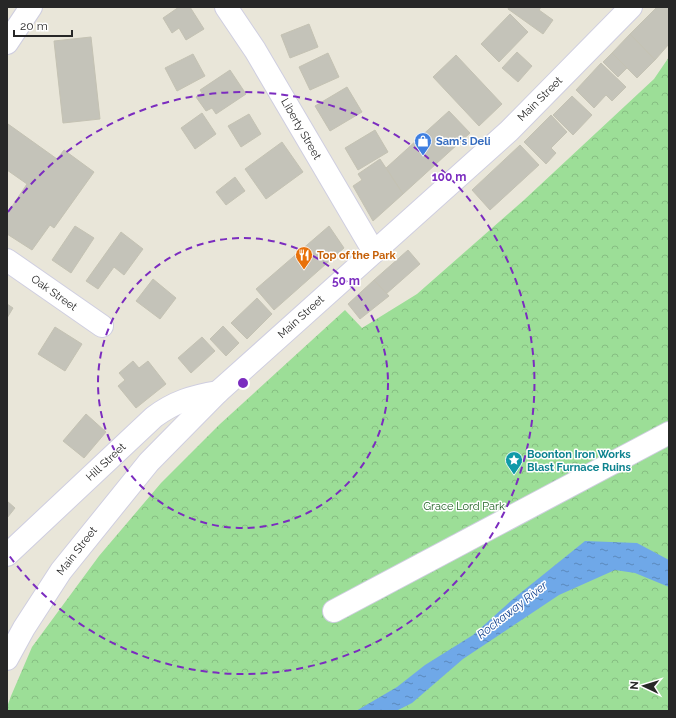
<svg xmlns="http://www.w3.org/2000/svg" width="676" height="718" font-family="Raleway,sans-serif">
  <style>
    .park { fill: url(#park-crowns) }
    .water { fill: url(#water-ripples) }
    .building { fill: #c4c3b9; stroke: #c4c2b3 }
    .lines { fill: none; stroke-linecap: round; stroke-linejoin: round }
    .minor-casing { stroke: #cfcee0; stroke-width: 24 }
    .minor { stroke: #fff; stroke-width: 22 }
    .ring { fill: none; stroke: #7b2cbf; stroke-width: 2; stroke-dasharray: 7 5 }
    .labels { text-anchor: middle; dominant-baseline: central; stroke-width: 3; stroke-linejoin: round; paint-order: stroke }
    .street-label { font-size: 11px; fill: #272727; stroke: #fff }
    .shop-label { font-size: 11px; font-weight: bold; fill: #366cbe; stroke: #fff; text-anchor: start }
    .food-label { font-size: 11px; font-weight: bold; fill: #c56008; stroke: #fff; text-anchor: start }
    .culture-label { font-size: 11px; font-weight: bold; fill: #0d838f; stroke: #fff; text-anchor: start }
    .park-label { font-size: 11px; fill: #1c5f20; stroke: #fff }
    .water-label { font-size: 12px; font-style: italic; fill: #13438f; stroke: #fff }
    .centre { fill: #7b2cbf; stroke: #fff; stroke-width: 2 }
    .ring-label { font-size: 12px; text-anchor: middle; font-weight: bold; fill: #7b2cbf; stroke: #fff; stroke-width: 3; stroke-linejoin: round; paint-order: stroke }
  </style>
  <defs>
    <pattern id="park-crowns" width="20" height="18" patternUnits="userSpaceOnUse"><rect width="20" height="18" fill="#9cde97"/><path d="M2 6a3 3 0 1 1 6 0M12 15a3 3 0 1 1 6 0" fill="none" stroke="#86be82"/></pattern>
    <pattern id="water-ripples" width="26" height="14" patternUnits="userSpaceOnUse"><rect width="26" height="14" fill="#6fa8e8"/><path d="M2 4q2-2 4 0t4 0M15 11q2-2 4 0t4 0" fill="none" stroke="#5b89bc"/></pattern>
  </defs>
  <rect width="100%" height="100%" fill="#e9e6d9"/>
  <path class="park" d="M 669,57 L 669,711 L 7,711 L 7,707 L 11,696 L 32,647 L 99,556 L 161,483 L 220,424 L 345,310 L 362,328 L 417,294 L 524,200 L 654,79 Z"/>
  <path class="water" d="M 585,541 L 637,543 L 669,560 L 669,587 L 635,573 L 615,570 L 559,595 L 463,659 L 412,703 L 396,711 L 356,711 L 397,687 L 425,665 L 473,635 L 513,599 Z"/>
  <g class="building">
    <path d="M 179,7 L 190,7 L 204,29 L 186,40 L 179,28 L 172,33 L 163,18 Z"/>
    <path d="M 509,7 L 541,7 L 539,10 L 553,20 L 543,34 L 508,9 Z"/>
    <path d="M 657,7 L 667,7 L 669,9 L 669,44 L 655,60 L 630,34 Z"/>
    <path d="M 510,14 L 528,32 L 499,62 L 481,44 Z"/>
    <path d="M 309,24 L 318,47 L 290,58 L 281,35 Z"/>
    <path d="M 630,34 L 655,60 L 637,78 L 612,53 Z"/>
    <path d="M 91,37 L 100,119 L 63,123 L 54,41 Z"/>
    <path d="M 517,52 L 532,66 L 518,82 L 502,68 Z"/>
    <path d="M 328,53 L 339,77 L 310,90 L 299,67 Z"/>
    <path d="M 612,53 L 627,68 L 618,77 L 603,62 Z"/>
    <path d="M 193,54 L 205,76 L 177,91 L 165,68 Z"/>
    <path d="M 456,55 L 502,104 L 479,126 L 433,77 Z"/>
    <path d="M 601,63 L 626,87 L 612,101 L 606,95 L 594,108 L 576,90 Z"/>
    <path d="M 230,70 L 246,94 L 216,114 L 212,108 L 206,111 L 196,97 L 202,93 L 200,90 Z"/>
    <path d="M 347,87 L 362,112 L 330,131 L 315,106 Z"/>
    <path d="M 572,96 L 592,115 L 573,135 L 553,115 Z"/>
    <path d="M 449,111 L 470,133 L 403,194 L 386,168 Z"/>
    <path d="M 202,113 L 216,134 L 195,149 L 181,128 Z"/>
    <path d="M 249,114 L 261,134 L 241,147 L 228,126 Z"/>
    <path d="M 551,115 L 567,132 L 551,148 L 556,153 L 546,164 L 524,142 Z"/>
    <path d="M 8,124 L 57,159 L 64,150 L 94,172 L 54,228 L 50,225 L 32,250 L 7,234 L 7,214 L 27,184 L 7,170 Z"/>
    <path d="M 375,130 L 388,152 L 358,170 L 345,148 Z"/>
    <path d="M 282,142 L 303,172 L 266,199 L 245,169 Z"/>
    <path d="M 520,145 L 539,165 L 490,210 L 472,190 Z"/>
    <path d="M 380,159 L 403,194 L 373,221 L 353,186 L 362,180 L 358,174 Z"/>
    <path d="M 235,177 L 245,191 L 226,205 L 216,192 Z"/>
    <path d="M 75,226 L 94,238 L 71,273 L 52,260 Z"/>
    <path d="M 329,226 L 344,248 L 274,310 L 256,289 Z"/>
    <path d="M 121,232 L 143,249 L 124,275 L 114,267 L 98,289 L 86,281 Z"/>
    <path d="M 408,250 L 420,264 L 386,294 L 374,280 Z"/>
    <path d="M 153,279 L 176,298 L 160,319 L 136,301 Z"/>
    <path d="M 374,280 L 389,296 L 360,319 L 348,304 Z"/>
    <path d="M 257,298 L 272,314 L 247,339 L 231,323 Z"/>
    <path d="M 7,304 L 13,308 L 7,318 Z"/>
    <path d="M 223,326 L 239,343 L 226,356 L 210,339 Z"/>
    <path d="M 55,327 L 82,344 L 65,371 L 38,354 Z"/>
    <path d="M 202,337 L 215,351 L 191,373 L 178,358 Z"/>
    <path d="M 133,361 L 139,368 L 148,361 L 166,384 L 136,408 L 118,386 L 125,380 L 119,373 Z"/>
    <path d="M 86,414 L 106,432 L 84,458 L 63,441 Z"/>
    <path d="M 7,501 L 15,508 L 7,518 Z"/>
  </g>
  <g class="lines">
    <g class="minor-casing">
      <g id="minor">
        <path d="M 226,7 L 255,50 L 374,252"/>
        <path d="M 7,43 L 31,7"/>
        <path d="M 7,260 L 102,326"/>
        <path d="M 7,555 L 154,417 C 174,402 193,396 218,392"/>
        <path d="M 334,611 L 669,433"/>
        <path d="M 7,659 L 24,628 L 61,571 L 149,462 L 218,392 L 509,131 L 631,7"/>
      </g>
    </g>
    <use href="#minor" class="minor"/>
  </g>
  <g class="ring">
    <circle cx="243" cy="383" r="145"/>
    <path d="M8 212A291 291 0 1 1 8 554"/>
  </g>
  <defs>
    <g id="shop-pin" transform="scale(0.9)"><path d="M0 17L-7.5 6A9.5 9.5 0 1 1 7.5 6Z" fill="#3f7fe0" stroke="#fff"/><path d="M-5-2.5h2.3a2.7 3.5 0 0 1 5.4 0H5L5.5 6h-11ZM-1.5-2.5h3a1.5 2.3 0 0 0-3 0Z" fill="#fff"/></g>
    <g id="restaurant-pin" transform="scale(0.9)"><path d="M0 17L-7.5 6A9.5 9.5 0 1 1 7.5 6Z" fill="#e8710a" stroke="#fff"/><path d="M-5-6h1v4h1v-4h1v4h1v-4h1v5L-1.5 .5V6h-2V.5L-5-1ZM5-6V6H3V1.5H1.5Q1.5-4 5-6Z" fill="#fff"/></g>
    <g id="sight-pin" transform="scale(0.9)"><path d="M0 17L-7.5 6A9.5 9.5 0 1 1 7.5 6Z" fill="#0f9aa8" stroke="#fff"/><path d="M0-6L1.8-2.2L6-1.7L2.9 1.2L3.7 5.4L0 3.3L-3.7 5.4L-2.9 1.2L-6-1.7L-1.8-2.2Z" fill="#fff"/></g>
  </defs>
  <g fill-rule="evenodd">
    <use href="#shop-pin" x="423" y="141"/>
    <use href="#restaurant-pin" x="304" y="255"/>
    <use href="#sight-pin" x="514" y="460"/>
  </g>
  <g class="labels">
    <g class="street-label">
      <text transform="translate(540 99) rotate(-45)">Main Street</text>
      <text transform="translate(301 129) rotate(60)">Liberty Street</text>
      <text transform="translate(54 293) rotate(35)">Oak Street</text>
      <text transform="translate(301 317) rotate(-42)">Main Street</text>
      <text transform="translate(106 462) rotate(-43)">Hill Street</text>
      <text transform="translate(77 551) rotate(-52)">Main Street</text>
    </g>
    <g class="shop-label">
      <text x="436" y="141">Sam's Deli</text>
    </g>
    <g class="food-label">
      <text x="317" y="255">Top of the Park</text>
    </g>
    <g class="culture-label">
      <text x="527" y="454">Boonton Iron Works<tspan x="527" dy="13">Blast Furnace Ruins</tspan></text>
    </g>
    <g class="park-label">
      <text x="464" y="506">Grace Lord Park</text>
    </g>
    <g class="water-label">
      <text transform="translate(512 610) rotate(-38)">Rockaway River</text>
    </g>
  </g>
  <circle cx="243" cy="383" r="6" class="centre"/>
  <g class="ring-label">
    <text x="449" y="181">100 m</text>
    <text x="346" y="285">50 m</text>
  </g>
  <rect width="676" height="718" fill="none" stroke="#272727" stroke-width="16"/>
  <g transform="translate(644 686) rotate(274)" stroke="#ffffff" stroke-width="3" paint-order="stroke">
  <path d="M0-3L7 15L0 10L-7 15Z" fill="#272727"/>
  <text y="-6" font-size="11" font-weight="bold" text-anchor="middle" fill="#272727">N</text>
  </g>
  <path d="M14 30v6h58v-6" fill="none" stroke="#272727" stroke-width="2"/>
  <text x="20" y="30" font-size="12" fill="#272727" stroke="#ffffff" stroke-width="3" paint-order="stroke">20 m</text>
</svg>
